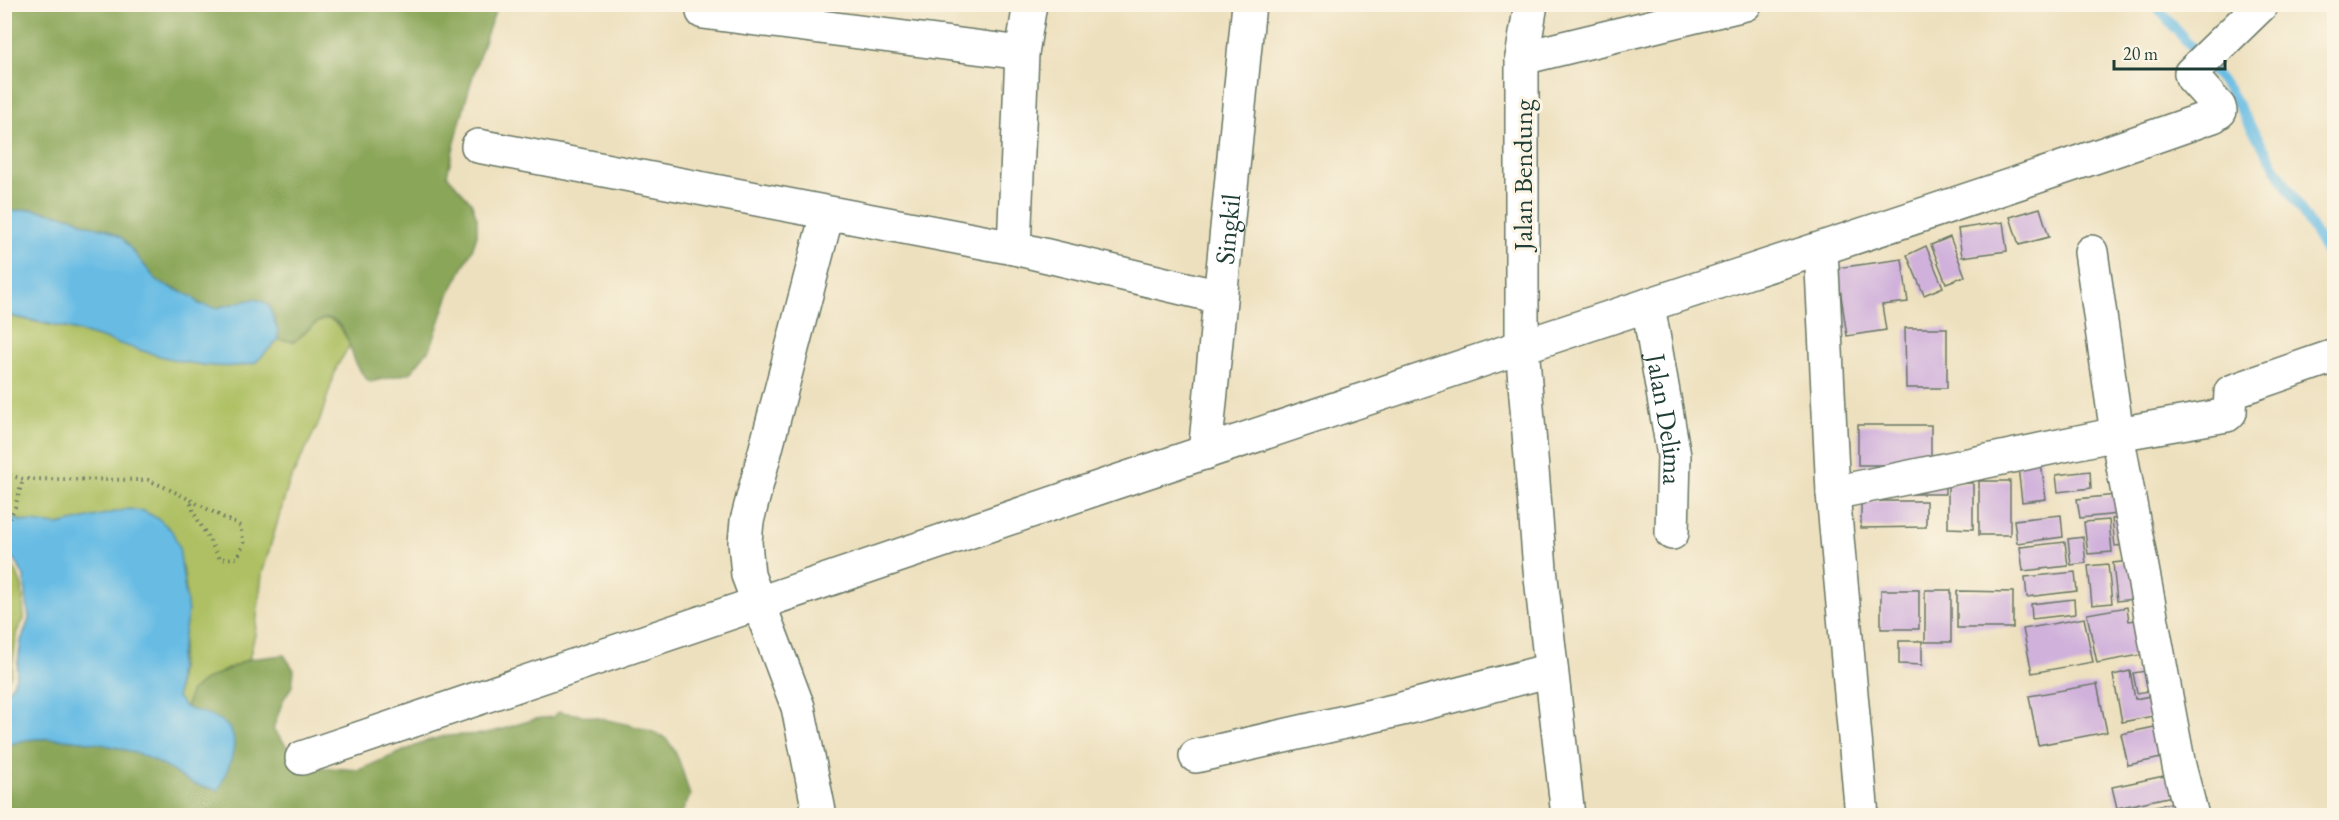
<svg xmlns="http://www.w3.org/2000/svg" width="2339" height="820" font-family="'EB Garamond',serif">
  <style>
    .green { fill: #aec063; stroke: #667e4c; stroke-width: 1.5 }
    .forest { fill: #8aa659; stroke: #547246; stroke-width: 1.5 }
    .water { fill: #68bce4; stroke: #447c8c; stroke-width: 1.5 }
    .lines { fill: none; stroke-linecap: round; stroke-linejoin: round }
    .stream { stroke: #68bce4; stroke-width: 10 }
    .building { fill: #d0b1db }
    .minor-casing { stroke: #677664; stroke-width: 36 }
    .path { stroke: #677664; stroke-width: 4; stroke-dasharray: 1.5 4.5; stroke-linecap: butt }
    .minor { stroke: #fff; stroke-width: 33 }
    .labels { text-anchor: middle; dominant-baseline: central; stroke-width: 6; stroke-linejoin: round; paint-order: stroke }
    .street-label { font-size: 27px; fill: #1f3d34; stroke: #fcf5e5 }
  </style>
  <rect width="100%" height="100%" fill="#fcf5e5"/>
  <filter id="ink" filterUnits="userSpaceOnUse"><feTurbulence type="fractalNoise" baseFrequency=".0167" numOctaves="2"/><feDisplacementMap in="SourceGraphic" scale="12" xChannelSelector="R" yChannelSelector="G"/><feConvolveMatrix kernelMatrix="1 2 1 2 8 2 1 2 1" color-interpolation-filters="sRGB"/></filter>
  <filter id="wash" filterUnits="userSpaceOnUse"><feTurbulence type="fractalNoise" baseFrequency=".008" numOctaves="4" result="noise"/><feDisplacementMap in="SourceGraphic" scale="24" xChannelSelector="R" yChannelSelector="G"/><feGaussianBlur stdDeviation="1.35" result="paint"/><feColorMatrix in="noise" values="0 0 0 0 0 0 0 0 0 0 0 0 0 0 0 0 0 1.4 0 .05"/><feComposite in="paint" operator="in"/></filter>
  <g filter="url(#wash)">
    <rect width="100%" height="100%" fill="#ede0be"/>
    <g class="green">
      <path d="M 4,315 L 78,331 L 255,363 L 278,340 L 295,341 C 323,318 330,305 350,345 L 337,366 L 320,420 L 289,483 L 262,574 L 255,634 L 249,659 L 218,674 L 191,692 L 186,710 L 177,698 C 179,667 193,589 181,564 C 173,547 155,527 144,511 C 118,509 99,517 75,523 C 51,528 27,523 5,516 Z"/>
      <path d="M 5,558 L 16,571 L 22,587 L 24,619 L 17,631 L 11,675 L 5,685 Z"/>
    </g>
    <g class="forest">
      <path d="M 4,5 L 498,5 C 475,60 461,117 447,175 L 471,202 L 477,218 L 477,235 L 472,250 L 448,297 L 431,347 L 410,373 L 370,382 C 364,377 360,371 356,363 C 350,351 344,311 321,320 C 312,324 303,335 295,341 L 278,340 L 278,331 L 269,306 L 244,301 L 216,308 L 208,307 L 199,303 L 185,293 L 158,282 L 122,238 L 106,229 L 88,225 L 72,217 L 31,209 L 5,212 Z"/>
      <path d="M 284,655 L 294,670 L 292,686 L 283,700 L 273,729 L 303,766 L 359,770 L 427,741 L 445,736 L 482,734 L 500,730 L 535,719 L 552,717 L 559,712 C 578,714 657,727 667,740 C 680,755 684,778 690,796 L 680,816 L 5,815 L 4,747 C 36,729 116,743 149,758 C 164,765 179,774 193,783 L 203,713 L 186,710 L 190,692 L 203,681 L 249,659 Z"/>
    </g>
    <g class="water">
      <path d="M 31,209 L 72,217 L 88,225 L 106,229 L 122,238 L 158,282 L 193,297 L 199,304 L 216,308 L 254,299 L 262,301 L 269,306 L 272,314 L 278,331 L 278,340 L 255,363 C 200,377 134,346 81,332 C 56,325 30,320 5,315 L 5,212 Z"/>
      <path d="M 128,509 L 144,511 L 159,519 L 172,531 L 179,547 L 188,612 L 179,662 L 177,697 C 187,711 189,709 204,713 C 251,728 232,757 219,790 C 211,788 200,787 192,783 C 177,776 164,764 148,758 C 116,743 36,729 5,747 L 5,693 L 13,684 L 16,676 L 21,641 L 29,619 L 24,577 L 16,561 L 5,552 L 5,516 L 22,521 L 58,525 Z"/>
    </g>
    <g class="lines">
      <path class="stream" d="M 2154,4 L 2229,90 L 2334,265"/>
    </g>
    <g id="blocks">
      <g class="building">
        <path d="M 2040,208 L 2049,237 L 2019,245 L 2010,217 Z"/>
        <path d="M 2003,222 L 2007,251 L 1962,257 L 1958,229 Z"/>
        <path d="M 1950,237 L 1965,276 L 1946,283 L 1931,245 Z"/>
        <path d="M 1926,246 L 1943,287 L 1924,295 L 1907,255 Z"/>
        <path d="M 1902,259 L 1908,302 L 1882,305 L 1886,330 L 1847,336 L 1837,268 Z"/>
        <path d="M 1905,328 L 1947,328 L 1947,388 L 1906,388 Z"/>
        <rect x="1858" y="425" width="73" height="40"/>
        <path d="M 2040,455 L 2046,499 L 2022,502 L 2017,458 Z"/>
        <path d="M 2090,471 L 2091,488 L 2058,492 L 2056,475 Z"/>
        <rect x="1979" y="481" width="31" height="54"/>
        <path d="M 1948,483 L 1973,483 L 1973,529 L 1948,528 Z"/>
        <path d="M 1945,486 L 1945,494 L 1870,494 Z"/>
        <path d="M 2126,494 L 2128,513 L 2080,518 L 2077,499 Z"/>
        <path d="M 1861,501 L 1926,501 L 1926,527 L 1861,528 Z"/>
        <path d="M 2061,515 L 2063,537 L 2017,543 L 2014,520 Z"/>
        <path d="M 2131,517 L 2134,544 L 2115,546 L 2112,519 Z"/>
        <path d="M 2109,520 L 2112,552 L 2088,554 L 2084,522 Z"/>
        <path d="M 2083,537 L 2086,563 L 2071,565 L 2068,539 Z"/>
        <path d="M 2065,542 L 2068,566 L 2023,571 L 2020,547 Z"/>
        <path d="M 2138,560 L 2142,598 L 2117,601 L 2113,563 Z"/>
        <path d="M 2108,564 L 2112,603 L 2092,605 L 2088,566 Z"/>
        <path d="M 2075,572 L 2077,591 L 2027,597 L 2025,577 Z"/>
        <rect x="1881" y="590" width="38" height="39"/>
        <rect x="1925" y="590" width="26" height="52"/>
        <path d="M 1957,591 L 2013,592 L 2013,628 L 1957,628 Z"/>
        <path d="M 2074,599 L 2075,614 L 2032,619 L 2031,604 Z"/>
        <path d="M 2127,607 L 2129,621 L 2145,619 L 2151,653 L 2097,663 L 2087,614 Z"/>
        <path d="M 2084,618 L 2093,662 L 2032,673 L 2023,629 Z"/>
        <path d="M 1899,641 L 1922,641 L 1922,665 L 1899,664 Z"/>
        <path d="M 2158,669 L 2162,689 L 2137,693 L 2133,673 Z"/>
        <path d="M 2130,671 L 2135,699 L 2160,694 L 2164,714 L 2122,722 L 2113,675 Z"/>
        <path d="M 2097,684 L 2107,732 L 2038,745 L 2029,696 Z"/>
        <path d="M 2164,725 L 2171,756 L 2128,765 L 2121,734 Z"/>
        <path d="M 2178,773 L 2182,794 L 2117,808 L 2112,787 Z"/>
        <path d="M 2181,801 L 2184,816 L 2119,816 L 2119,813 Z"/>
      </g>
    </g>
  </g>
  <g filter="url(#ink)">
    <use href="#blocks" fill-opacity="0" stroke="#677664" stroke-width="1.5"/>
    <g class="lines">
      <g class="minor-casing">
        <g id="minor">
          <path d="M 1531,4 L 1522,58 L 1522,346 L 1540,569 L 1568,816"/>
          <path d="M 703,12 L 1022,53"/>
          <path d="M 1522,58 L 1745,4"/>
          <path d="M 478,146 L 1014,248 L 1022,53 L 1030,4"/>
          <path d="M 1014,248 L 1220,297"/>
          <path d="M 1821,249 L 1833,493 L 1862,816"/>
          <path d="M 2091,252 L 2117,434 L 2179,766 L 2192,816"/>
          <path id="s1" d="M 1648,305 L 1674,456 L 1672,533"/>
          <path id="s2" d="M 1205,453 L 1249,4"/>
          <path d="M 1833,493 L 2117,434 L 2227,415 L 2230,412 L 2231,392 L 2233,391 L 2334,356"/>
          <path d="M 1196,756 L 1402,709 L 1551,670"/>
          <path d="M 302,758 C 707,619 1114,482 1521,347 C 1752,270 1984,197 2213,116 L 2220,111 L 2219,107 L 2192,77 L 2191,73 L 2262,4"/>
          <path d="M 820,816 L 798,707 L 748,575 L 745,542 L 747,521 L 827,214"/>
        </g>
      </g>
      <g class="path">
        <path d="M 4,474 L 23,479 L 148,480 C 180,493 210,511 240,526 L 244,543 L 237,558 L 220,559 L 194,513 L 190,500"/>
        <path d="M 4,529 L 15,507 L 23,479"/>
      </g>
      <use href="#minor" class="minor"/>
    </g>
  </g>
  <g class="labels">
    <g class="street-label">
      <text transform="translate(1522 175) rotate(-90)">Jalan Bendung</text>
      <text stroke="none"><textPath href="#s2" startOffset="225">Singkil</textPath></text>
      <text stroke="none"><textPath href="#s1" startOffset="116">Jalan Delima</textPath></text>
    </g>
  </g>
  <rect width="2339" height="820" fill="none" stroke="#fcf5e5" stroke-width="24"/>
  <path d="M2114 60v9h111v-9" fill="none" stroke="#1f3d34" stroke-width="3"/>
  <text x="2123" y="60" font-size="18" fill="#1f3d34" stroke="#fcf5e5" stroke-width="4.5" paint-order="stroke">20 m</text>
</svg>
